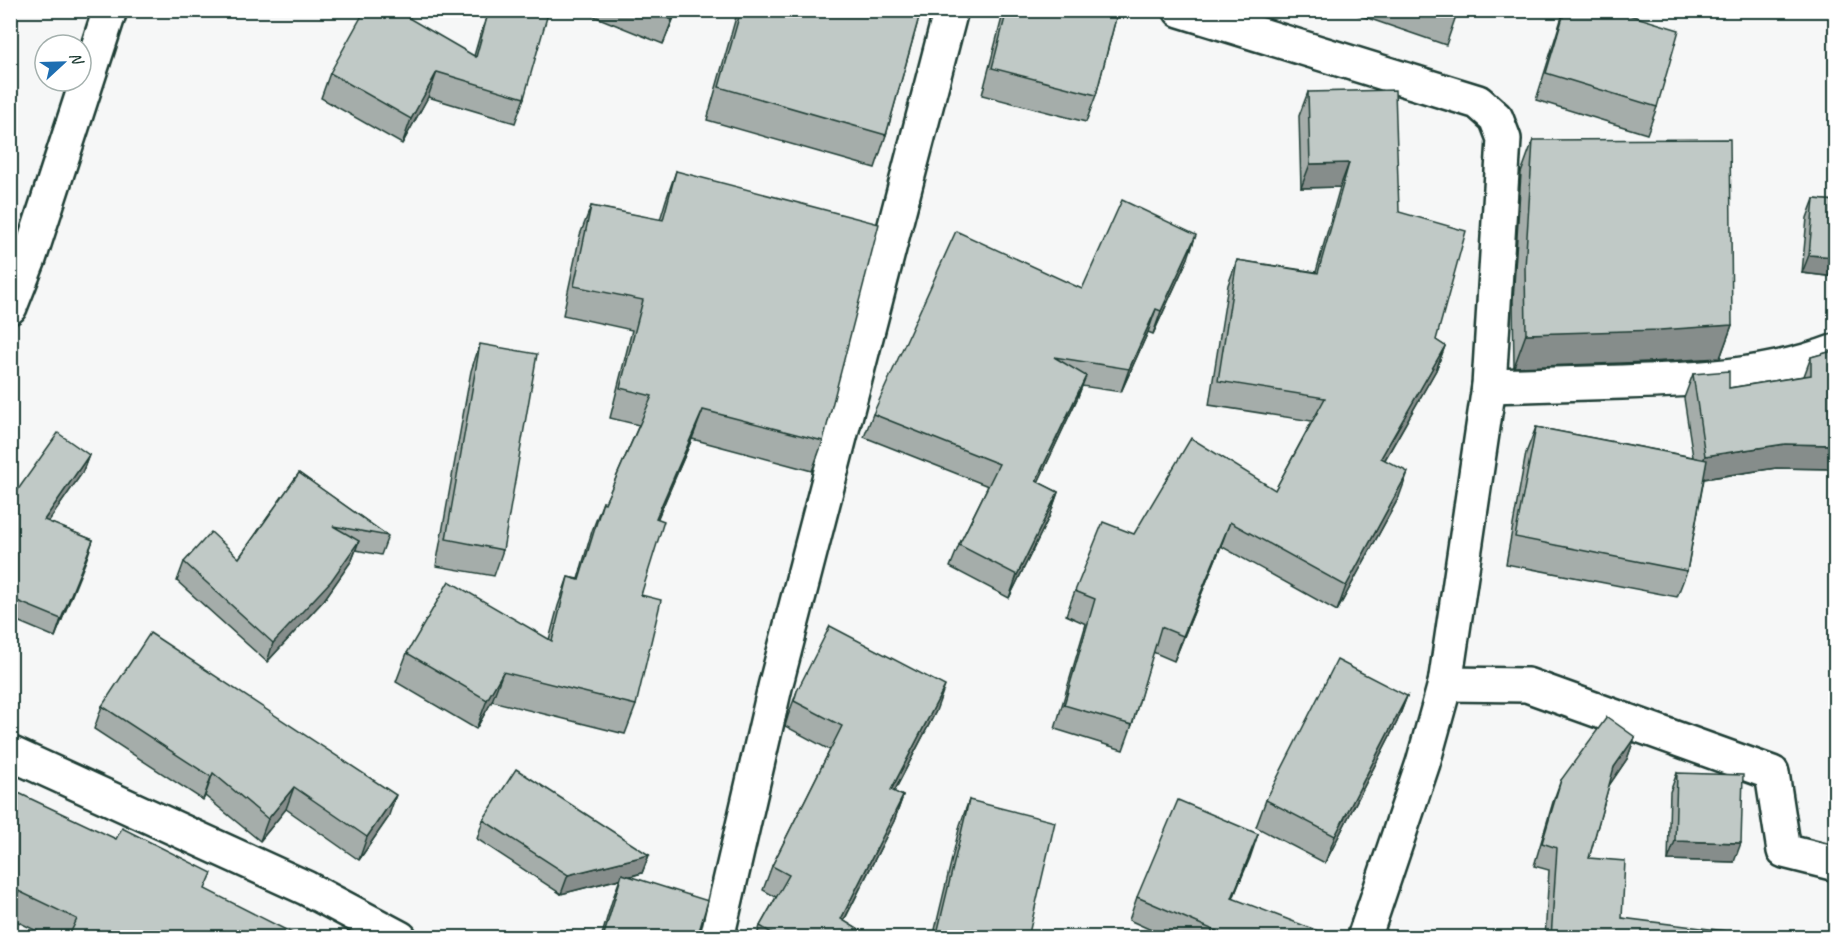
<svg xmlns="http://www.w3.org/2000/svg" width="1846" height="948" font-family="Caveat,sans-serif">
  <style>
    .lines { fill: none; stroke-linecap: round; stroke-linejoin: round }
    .minor-casing { stroke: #1f3d34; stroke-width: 38 }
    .secondary-casing { stroke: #1f3d34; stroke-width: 38 }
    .minor { stroke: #fff; stroke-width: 33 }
    .secondary { stroke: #fff; stroke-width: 33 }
    .wall { fill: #a5adaa; stroke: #1f3d34; stroke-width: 1.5 }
    .shaded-wall { fill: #868d8b; stroke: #1f3d34; stroke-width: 1.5 }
    .building { fill: #c0c9c6; stroke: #1f3d34; stroke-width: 1.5 }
  </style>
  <rect width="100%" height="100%" fill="#f6f7f7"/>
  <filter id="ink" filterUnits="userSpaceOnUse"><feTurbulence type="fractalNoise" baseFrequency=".0167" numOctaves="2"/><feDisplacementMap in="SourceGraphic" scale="12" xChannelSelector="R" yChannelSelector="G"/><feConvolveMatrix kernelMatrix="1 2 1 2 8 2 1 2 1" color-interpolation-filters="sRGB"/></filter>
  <g filter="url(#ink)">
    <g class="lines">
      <g class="minor-casing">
        <g id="minor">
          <path d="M 1180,10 L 1478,102 L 1496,118 L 1504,139 L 1489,386 L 1445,684 L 1423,763 L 1364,938"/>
          <path d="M 1489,386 C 1533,385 1578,383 1622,382 C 1694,380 1768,377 1836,351"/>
          <path d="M 1445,684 L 1527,685 L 1772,773 L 1784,851 L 1836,864"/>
          <path d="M 10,753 L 306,888 L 400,938"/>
          <path d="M 717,938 L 775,687 L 951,10"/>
        </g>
      </g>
      <g class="secondary-casing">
        <path id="secondary" d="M 10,307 L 29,259 L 110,10"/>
      </g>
      <use href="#minor" class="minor"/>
      <use href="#secondary" class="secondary"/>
    </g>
    <g class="wall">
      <path d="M 489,10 L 524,98 L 515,123 L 428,97 L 402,144 L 321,98 L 330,73 L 474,56 L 480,35 Z"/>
      <path d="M 579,10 L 677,10 L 663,44 Z"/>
      <path d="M 738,10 L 921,10 L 886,135 L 875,168 L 707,120 Z"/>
      <path d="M 1004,10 L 1118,10 L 1096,95 L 1086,122 L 982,95 Z"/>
      <path d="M 1354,10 L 1458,10 L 1446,45 L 1353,13 Z"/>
      <path d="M 1564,10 L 1613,10 L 1657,107 L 1647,134 L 1536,100 Z"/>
      <path d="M 1308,92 L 1399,212 L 1436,340 L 1445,346 L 1436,370 L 1385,460 L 1399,497 L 1337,611 L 1221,546 L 1174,661 L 1153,652 L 1132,725 L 1123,750 L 1055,729 L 1086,624 L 1066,615 L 1075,591 L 1134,534 L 1275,490 L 1312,421 L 1209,405 L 1228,285 L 1237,260 L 1316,272 L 1340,187 L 1301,188 L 1299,116 Z"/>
      <path d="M 1533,140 L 1732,325 L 1720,358 L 1648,362 L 1514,367 L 1513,301 L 1521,173 Z"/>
      <path d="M 676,171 L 823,441 L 812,471 L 692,439 L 657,519 L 641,595 L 636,705 L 625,734 L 492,701 L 476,729 L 396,682 L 407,653 L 549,640 L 558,606 L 568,577 L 578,579 L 592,531 L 603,502 L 605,503 L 639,425 L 610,418 L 632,330 L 563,315 L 580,235 L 591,206 L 660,220 L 666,200 Z"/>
      <path d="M 1814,199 L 1836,201 L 1836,277 L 1802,273 L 1807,218 Z"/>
      <path d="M 1188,258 L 1153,334 L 1148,332 L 1121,392 L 1082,386 L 1077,399 L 1038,482 L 1058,492 L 1050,515 L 1009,598 L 950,567 L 959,545 L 988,486 L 864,437 L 873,414 L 1082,289 Z"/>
      <path d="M 480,344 L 503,550 L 494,576 L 436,566 L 471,371 Z"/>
      <path d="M 1836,350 L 1836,469 L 1776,468 L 1704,479 L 1687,571 L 1677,597 L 1506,564 L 1526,453 L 1536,427 L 1693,457 L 1684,398 L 1693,374 L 1729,388 L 1804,376 L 1811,357 Z"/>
      <path d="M 89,455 L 82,473 L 48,522 L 93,540 L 55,637 L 10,618 L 10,488 L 17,491 Z"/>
      <path d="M 299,473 L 388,536 L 381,555 L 356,550 L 352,560 L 324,600 L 267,662 L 177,581 L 184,562 L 239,558 Z"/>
      <path d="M 797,691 L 936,711 L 894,792 L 903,796 L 894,821 L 844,921 L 872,938 L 756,938 L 760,926 L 776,897 L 763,890 L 772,866 L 830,750 L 785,726 L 788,716 Z"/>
      <path d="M 1407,696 L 1397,722 L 1325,863 L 1256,827 L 1266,800 Z"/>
      <path d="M 102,706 L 388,818 L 359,860 L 286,809 L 260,841 L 205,796 L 203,800 L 94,729 Z"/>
      <path d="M 1635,737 L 1627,759 L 1609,785 L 1589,858 L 1622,918 L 1724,938 L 1545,938 L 1549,870 L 1534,866 L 1553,802 L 1561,780 Z"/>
      <path d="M 1677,773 L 1734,862 L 1668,860 L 1670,792 Z"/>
      <path d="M 10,789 L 206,890 L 293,938 L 51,938 L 10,918 Z"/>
      <path d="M 969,800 L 1028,938 L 933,938 L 960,825 Z"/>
      <path d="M 483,820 L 649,855 L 642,873 L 629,877 L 697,938 L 601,938 L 612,901 L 620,879 L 561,894 L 477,839 Z"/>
      <path d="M 1258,834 L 1233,899 L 1331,938 L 1169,938 L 1129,920 L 1137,897 Z"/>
    </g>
    <g class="shaded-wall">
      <path d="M 676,10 L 677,10 L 663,44 Z"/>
      <path d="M 437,72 L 428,97 L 402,144 L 411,119 Z"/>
      <path d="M 1349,163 L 1340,187 L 1301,188 L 1310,164 Z"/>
      <path d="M 1196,235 L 1188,258 L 1153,334 L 1161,311 Z"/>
      <path d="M 1809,255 L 1836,257 L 1836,277 L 1802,273 Z"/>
      <path d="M 1156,309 L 1148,332 L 1121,392 L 1129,369 Z"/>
      <path d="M 1732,325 L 1720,358 L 1648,362 L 1514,367 L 1526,334 Z"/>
      <path d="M 1445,346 L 1436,370 L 1372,482 L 1381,458 Z"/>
      <path d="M 1086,376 L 1077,399 L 1028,504 L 1036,481 Z"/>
      <path d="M 703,410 L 692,439 L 645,548 L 656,518 Z"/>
      <path d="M 1785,444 L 1836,445 L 1836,469 L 1776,468 L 1696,480 L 1705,456 Z"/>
      <path d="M 89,455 L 82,473 L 37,538 L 44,520 Z"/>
      <path d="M 1408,472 L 1399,497 L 1337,611 L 1346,586 Z"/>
      <path d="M 1058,492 L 1050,515 L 1009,598 L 1017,575 Z"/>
      <path d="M 1230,522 L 1221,546 L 1174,661 L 1183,636 Z"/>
      <path d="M 93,540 L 87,558 L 55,637 L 61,619 Z"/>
      <path d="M 359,541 L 352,560 L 324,600 L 267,662 L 273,643 Z"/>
      <path d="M 503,672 L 492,701 L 476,729 L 487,700 Z"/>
      <path d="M 945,686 L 936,711 L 882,815 L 891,790 Z"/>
      <path d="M 1407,696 L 1397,722 L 1325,863 L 1335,836 Z"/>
      <path d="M 1635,737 L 1627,759 L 1606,790 L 1614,767 Z"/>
      <path d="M 213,773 L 205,796 L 203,800 L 211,777 Z"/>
      <path d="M 294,787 L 286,809 L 260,841 L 268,819 Z"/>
      <path d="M 396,795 L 388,818 L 359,860 L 367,837 Z"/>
      <path d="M 903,796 L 894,821 L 835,938 L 841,919 Z"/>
      <path d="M 1258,834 L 1250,858 L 1223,921 L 1232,898 Z"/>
      <path d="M 1675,841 L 1741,843 L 1734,862 L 1668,860 Z"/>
      <path d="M 649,855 L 642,873 L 561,894 L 568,875 Z"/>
    </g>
    <g class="building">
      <path d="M 365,10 L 395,10 L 476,57 L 489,10 L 504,14 L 506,10 L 549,10 L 524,98 L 437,72 L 411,119 L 330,73 Z"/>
      <path d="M 650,10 L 676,10 L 672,20 Z"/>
      <path d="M 741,10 L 921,10 L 886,135 L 719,87 Z"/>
      <path d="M 1007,10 L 1118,10 L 1096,95 L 992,68 Z"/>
      <path d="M 1433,10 L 1458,10 L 1455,18 Z"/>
      <path d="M 1565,10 L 1613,10 L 1679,30 L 1657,107 L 1546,73 Z"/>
      <path d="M 1395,90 L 1399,212 L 1466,231 L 1436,340 L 1445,346 L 1381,458 L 1408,472 L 1346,586 L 1230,522 L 1183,636 L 1161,627 L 1132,725 L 1064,705 L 1095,599 L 1075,591 L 1103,522 L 1134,534 L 1191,438 L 1275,490 L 1325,398 L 1218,381 L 1237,260 L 1318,273 L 1349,163 L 1310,164 L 1308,92 Z"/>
      <path d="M 1730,139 L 1732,325 L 1660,330 L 1526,334 L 1525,268 L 1533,140 Z"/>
      <path d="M 676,171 L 879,224 L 823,441 L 703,410 L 656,518 L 664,521 L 641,595 L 661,600 L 636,705 L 503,672 L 487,700 L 407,653 L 449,581 L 552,641 L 568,577 L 579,580 L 603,502 L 605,503 L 652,396 L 620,388 L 643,300 L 574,286 L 591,206 L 663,220 Z"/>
      <path d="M 1814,199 L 1836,201 L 1836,257 L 1809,255 Z"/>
      <path d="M 1122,200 L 1196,235 L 1161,311 L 1156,309 L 1129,369 L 1054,357 L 1086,376 L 1036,481 L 1058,492 L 1017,575 L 959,545 L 999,464 L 873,414 L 956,231 L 1082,289 Z"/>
      <path d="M 480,344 L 537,354 L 503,550 L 446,539 Z"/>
      <path d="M 1836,350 L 1836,445 L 1785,444 L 1705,456 L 1693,374 L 1729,371 L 1729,388 L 1811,375 L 1811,357 Z"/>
      <path d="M 1536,427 L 1707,460 L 1687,571 L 1515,537 Z"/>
      <path d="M 58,433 L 89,455 L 44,520 L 93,540 L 61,619 L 10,598 L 10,488 L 17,491 Z"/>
      <path d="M 299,473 L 388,536 L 333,526 L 359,541 L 331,581 L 273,643 L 184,562 L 211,532 L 239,558 Z"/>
      <path d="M 830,626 L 945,686 L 891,790 L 903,796 L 841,919 L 872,938 L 780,938 L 760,926 L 789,875 L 772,866 L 842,726 L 794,701 L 797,691 Z"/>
      <path d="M 150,633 L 396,795 L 367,837 L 294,787 L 268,819 L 213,773 L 211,777 L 102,706 Z"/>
      <path d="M 1337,660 L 1407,696 L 1335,836 L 1266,800 Z"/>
      <path d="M 1607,717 L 1635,737 L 1614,767 L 1589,858 L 1625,861 L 1622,918 L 1725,931 L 1724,938 L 1551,938 L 1557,848 L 1542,843 L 1561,780 Z"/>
      <path d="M 516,769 L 649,855 L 568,875 L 483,820 Z"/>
      <path d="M 1677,773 L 1743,775 L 1741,843 L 1675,841 Z"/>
      <path d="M 10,789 L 116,839 L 122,828 L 212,873 L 205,889 L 294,934 L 293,938 L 68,938 L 77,919 L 10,887 Z"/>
      <path d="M 969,800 L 1055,822 L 1028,938 L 936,938 Z"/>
      <path d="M 1178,800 L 1258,834 L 1232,898 L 1331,936 L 1331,938 L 1232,938 L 1137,897 Z"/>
      <path d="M 622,874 L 708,901 L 697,938 L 603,938 Z"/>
    </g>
  </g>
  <rect width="1846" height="948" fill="none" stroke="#fff" stroke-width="36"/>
  <rect x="18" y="18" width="1810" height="912" fill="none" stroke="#1f3d34" stroke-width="2" filter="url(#ink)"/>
  <g transform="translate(63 63) rotate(68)"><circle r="28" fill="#ffffff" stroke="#a5b1ae" stroke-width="1.5"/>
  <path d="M0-4.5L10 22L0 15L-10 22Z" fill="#1f6fb2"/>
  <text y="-9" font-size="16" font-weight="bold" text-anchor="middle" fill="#1f3d34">N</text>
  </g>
</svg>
